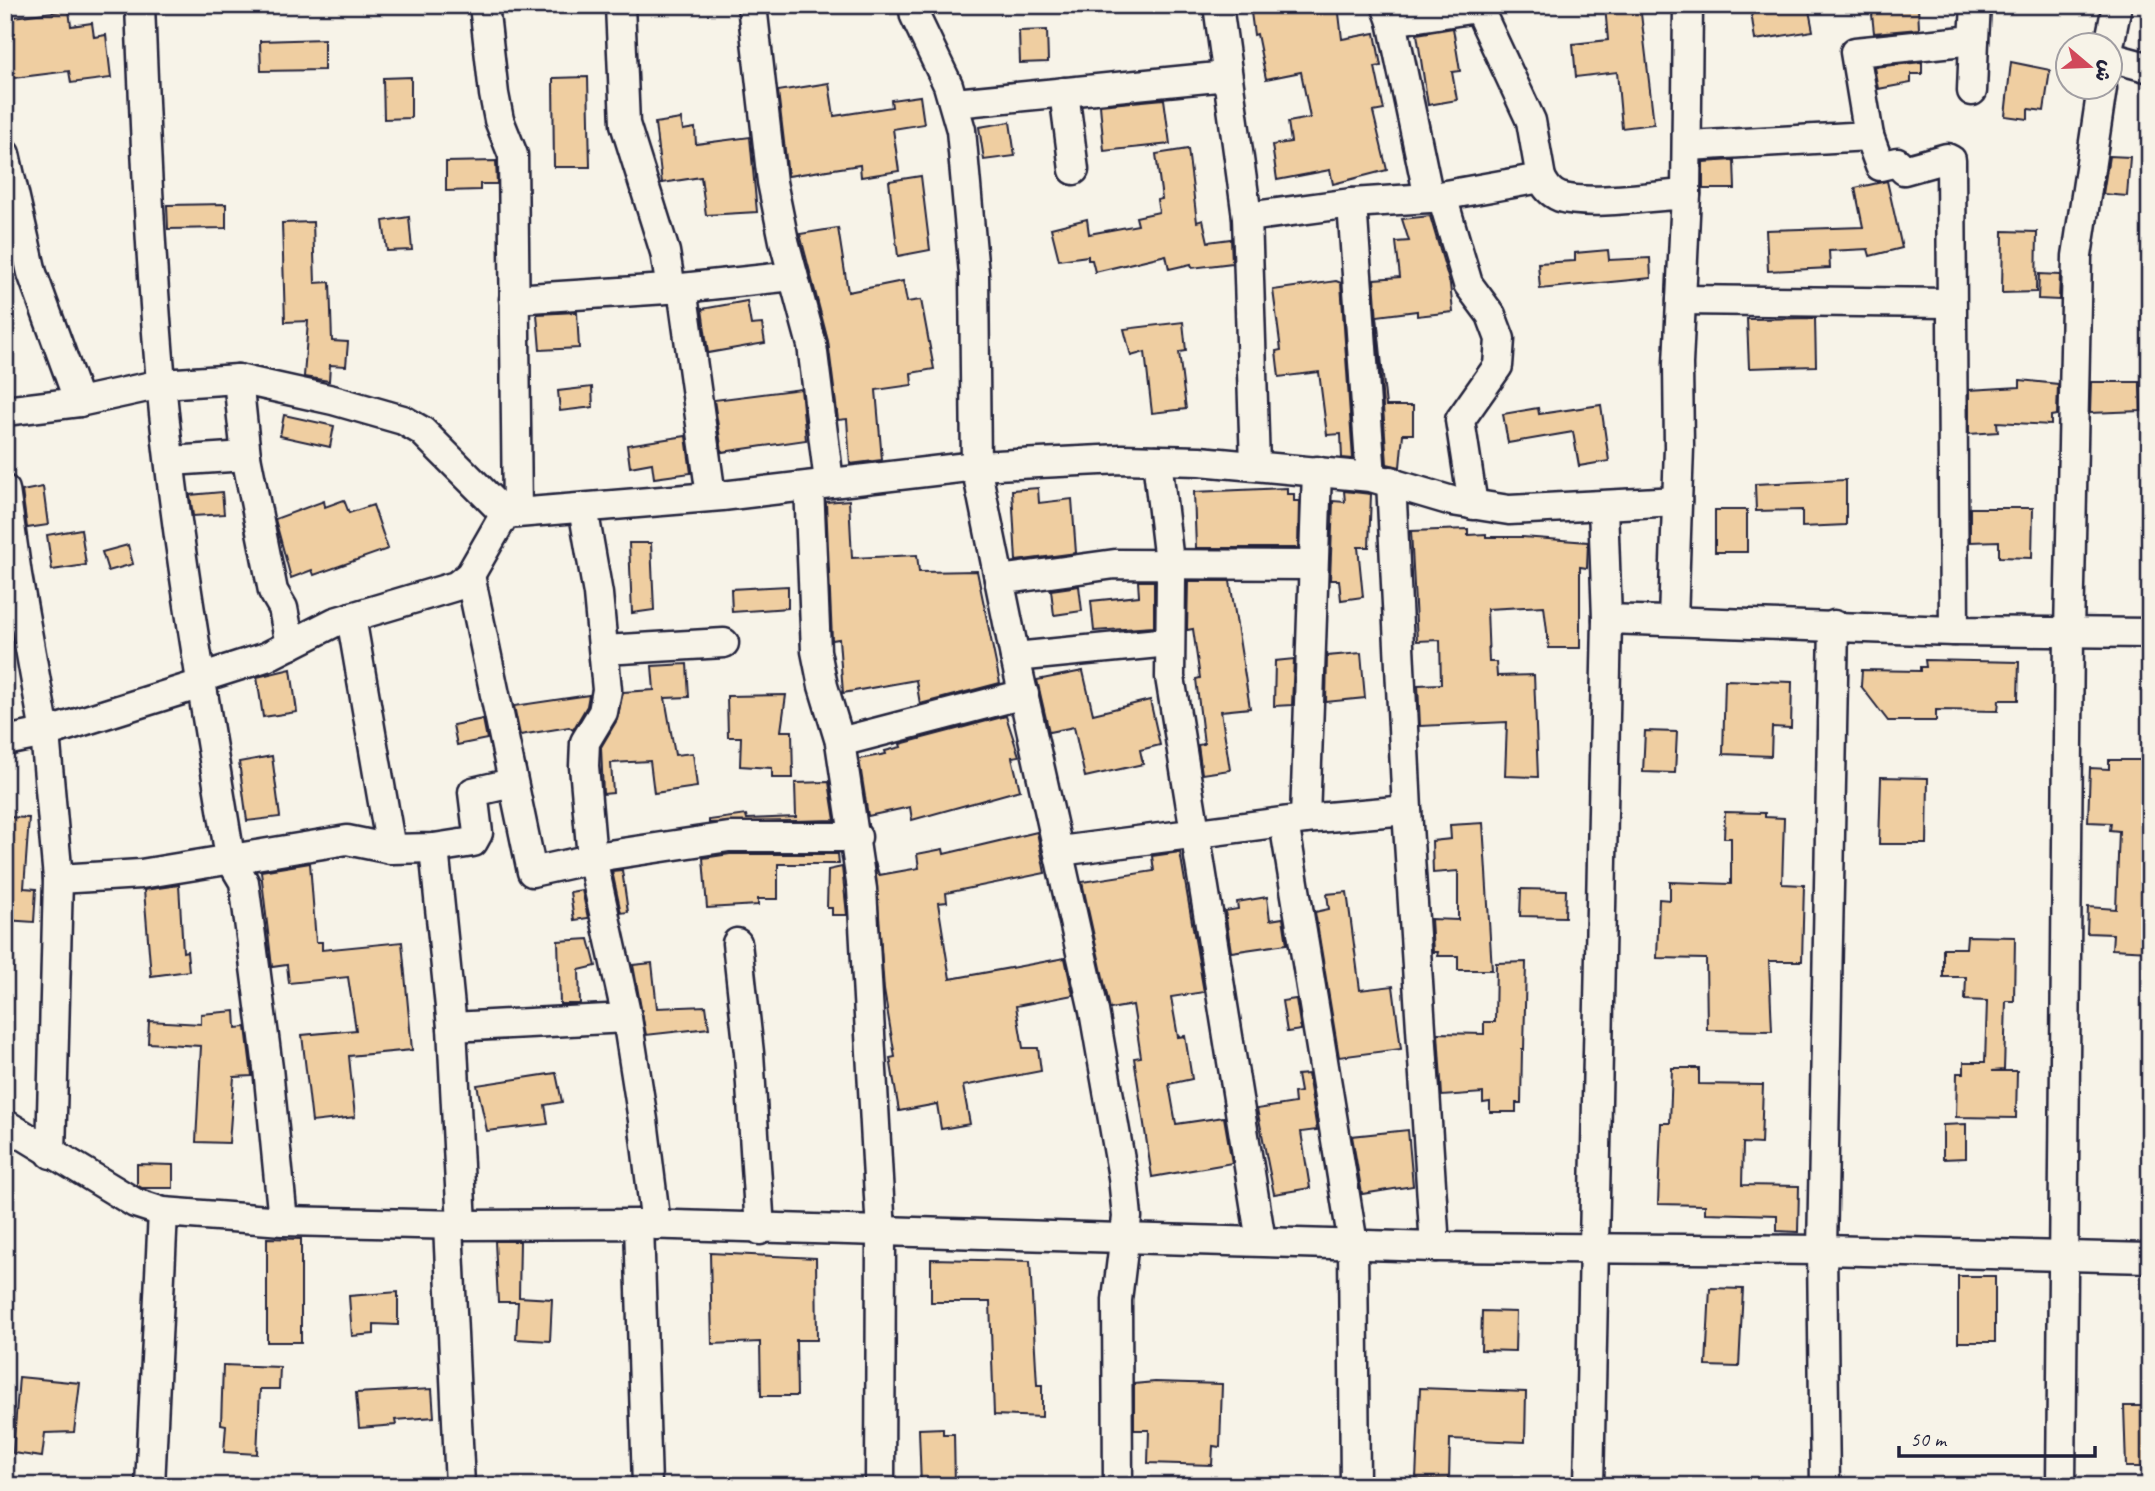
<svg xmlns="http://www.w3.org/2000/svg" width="2155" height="1491" font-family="Caveat,'Playpen Sans Arabic',sans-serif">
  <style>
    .building { fill: #efcea1; stroke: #22223b; stroke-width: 2 }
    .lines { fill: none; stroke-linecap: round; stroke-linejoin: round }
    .street-casing { stroke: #22223b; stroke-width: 33 }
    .street { stroke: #f7f3e8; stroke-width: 28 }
  </style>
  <rect width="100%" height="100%" fill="#f7f3e8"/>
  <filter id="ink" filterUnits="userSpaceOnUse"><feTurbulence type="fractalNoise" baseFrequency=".0143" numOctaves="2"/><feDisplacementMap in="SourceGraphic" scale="14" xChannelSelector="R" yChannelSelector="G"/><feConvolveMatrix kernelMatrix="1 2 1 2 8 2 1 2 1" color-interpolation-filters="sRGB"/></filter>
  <g filter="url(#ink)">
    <g class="building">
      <path d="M 1250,5 L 1338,5 L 1342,39 L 1375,33 L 1381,66 L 1375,67 L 1384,110 L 1373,112 L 1387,170 L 1333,184 L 1330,170 L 1277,180 L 1272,145 L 1291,142 L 1288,122 L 1310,118 L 1301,72 L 1266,79 L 1257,34 L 1254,35 Z"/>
      <path d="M 1640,5 L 1654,124 L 1622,128 L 1617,72 L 1576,77 L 1573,44 L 1608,40 L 1605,6 Z"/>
      <path d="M 1789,5 L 1808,5 L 1813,31 L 1755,40 L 1751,11 Z"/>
      <path d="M 1871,5 L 1918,5 L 1919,29 L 1874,33 Z"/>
      <path d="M 69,10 L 71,26 L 92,23 L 94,37 L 106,35 L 111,78 L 71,83 L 69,71 L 5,79 L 5,18 Z"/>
      <path d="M 1453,28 L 1460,71 L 1452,72 L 1457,100 L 1428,105 L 1417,34 Z"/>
      <path d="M 1047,30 L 1048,62 L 1020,63 L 1019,31 Z"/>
      <path d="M 324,39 L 324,70 L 261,71 L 260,41 Z"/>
      <path d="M 1922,62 L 1922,74 L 1911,74 L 1911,83 L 1878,89 L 1874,67 Z"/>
      <path d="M 2011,62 L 2050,70 L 2044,111 L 2028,109 L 2028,119 L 2005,116 Z"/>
      <path d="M 411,77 L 411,118 L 384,119 L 383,78 Z"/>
      <path d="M 588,77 L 590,167 L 554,167 L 553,78 Z"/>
      <path d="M 829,83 L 834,116 L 892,107 L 891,100 L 920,96 L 924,124 L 893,129 L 899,171 L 861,177 L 860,165 L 788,176 L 778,91 Z"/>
      <path d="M 1164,99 L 1170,144 L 1104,151 L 1100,105 Z"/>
      <path d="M 681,119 L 683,130 L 695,128 L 696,144 L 750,137 L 757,212 L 706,215 L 701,177 L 662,183 L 655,123 Z"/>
      <path d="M 1010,122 L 1015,156 L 984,160 L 979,127 Z"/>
      <path d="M 1188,149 L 1197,222 L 1203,220 L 1208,242 L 1231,239 L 1232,263 L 1192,268 L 1191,264 L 1169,269 L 1166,255 L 1095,272 L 1092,260 L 1088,260 L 1088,256 L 1059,260 L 1051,228 L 1087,219 L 1089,234 L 1138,225 L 1136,217 L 1159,212 L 1157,200 L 1162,199 L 1156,154 Z"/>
      <path d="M 2109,156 L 2130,157 L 2127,196 L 2103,194 Z"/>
      <path d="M 1734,160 L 1735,189 L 1703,189 L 1703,162 Z"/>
      <path d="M 496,161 L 497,184 L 480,184 L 480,190 L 446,191 L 446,162 Z"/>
      <path d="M 921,176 L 930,250 L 898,256 L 889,181 Z"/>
      <path d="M 1887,181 L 1902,248 L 1870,256 L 1868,249 L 1829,251 L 1830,268 L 1768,271 L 1766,230 L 1863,227 L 1855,188 Z"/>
      <path d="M 226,204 L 226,228 L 168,229 L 167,205 Z"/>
      <path d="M 1430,216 L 1450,284 L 1453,312 L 1417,316 L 1417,311 L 1377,316 L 1386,406 L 1413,406 L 1413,434 L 1403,434 L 1400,467 L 1387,464 L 1374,279 L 1400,277 L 1396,242 L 1409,241 L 1402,219 Z"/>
      <path d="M 409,217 L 412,250 L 387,251 L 383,221 Z"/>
      <path d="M 313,222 L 315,283 L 330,282 L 332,341 L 348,342 L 346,366 L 330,365 L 329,381 L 304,377 L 308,321 L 285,322 L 282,223 Z"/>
      <path d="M 838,228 L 848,292 L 903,281 L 907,302 L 921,300 L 934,369 L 911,373 L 912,385 L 876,390 L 882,460 L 850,464 L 847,419 L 838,420 L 828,341 L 800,234 Z"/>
      <path d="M 2003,231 L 2037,232 L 2036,292 L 2002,293 Z"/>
      <path d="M 1608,250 L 1609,260 L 1650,258 L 1651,278 L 1540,289 L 1538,263 L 1575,261 L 1575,253 Z"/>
      <path d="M 2039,274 L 2060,275 L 2059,300 L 2038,299 Z"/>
      <path d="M 1336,281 L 1341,283 L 1353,459 L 1342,458 L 1341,434 L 1327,435 L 1319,372 L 1279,377 L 1276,351 L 1281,350 L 1273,290 Z"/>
      <path d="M 747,301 L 751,325 L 762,324 L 765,343 L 708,353 L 702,309 Z"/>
      <path d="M 577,312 L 579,348 L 540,350 L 537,314 Z"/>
      <path d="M 1815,318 L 1816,366 L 1749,368 L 1747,319 Z"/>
      <path d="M 1183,322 L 1186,351 L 1179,352 L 1186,409 L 1152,413 L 1145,352 L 1131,356 L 1124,329 Z"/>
      <path d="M 2020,380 L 2058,384 L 2057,415 L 2051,416 L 2051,425 L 1997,422 L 1998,432 L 1969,434 L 1969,390 L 2020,387 Z"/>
      <path d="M 2091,382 L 2140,382 L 2141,411 L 2090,413 Z"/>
      <path d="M 592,387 L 593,407 L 560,411 L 558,391 Z"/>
      <path d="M 801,389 L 806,440 L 722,452 L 714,400 Z"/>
      <path d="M 1601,405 L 1609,461 L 1579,466 L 1573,432 L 1508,443 L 1503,414 L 1538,408 L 1539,414 Z"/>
      <path d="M 284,415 L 334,426 L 330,447 L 280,436 Z"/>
      <path d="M 686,436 L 691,473 L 654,478 L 652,463 L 630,467 L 627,445 Z"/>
      <path d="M 1846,480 L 1846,525 L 1802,527 L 1802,510 L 1756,511 L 1755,484 Z"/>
      <path d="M 43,487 L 48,525 L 27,528 L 22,491 Z"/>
      <path d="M 1038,488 L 1039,503 L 1072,499 L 1076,553 L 1016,561 L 1012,490 Z"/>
      <path d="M 1287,488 L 1287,494 L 1294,494 L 1294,501 L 1299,501 L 1298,548 L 1196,548 L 1194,492 Z"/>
      <path d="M 1344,491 L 1371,494 L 1369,547 L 1358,547 L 1363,597 L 1341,600 L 1339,580 L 1330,580 L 1333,501 L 1345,502 Z"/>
      <path d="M 222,492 L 224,514 L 193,516 L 190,495 Z"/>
      <path d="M 344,500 L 349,513 L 373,505 L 388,549 L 314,575 L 312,570 L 291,578 L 275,519 L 324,501 L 325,507 Z"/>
      <path d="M 849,500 L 852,558 L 917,555 L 919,572 L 977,571 L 1000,683 L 920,704 L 916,680 L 843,693 L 839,639 L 832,640 L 826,502 Z"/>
      <path d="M 1970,508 L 2033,508 L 2032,558 L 1999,557 L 1999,541 L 1970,542 Z"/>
      <rect x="1715" y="510" width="32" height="42"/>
      <path d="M 81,529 L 86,565 L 52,570 L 47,535 Z"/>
      <path d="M 1468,529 L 1468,535 L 1486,534 L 1486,537 L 1522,537 L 1588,542 L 1587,568 L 1580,567 L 1580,648 L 1549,648 L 1544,606 L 1487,609 L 1489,662 L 1496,662 L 1497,676 L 1534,675 L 1538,777 L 1505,776 L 1507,722 L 1420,726 L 1418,685 L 1441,684 L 1440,640 L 1417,641 L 1411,531 Z"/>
      <path d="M 629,543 L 651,543 L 654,610 L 632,613 Z"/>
      <path d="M 128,545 L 133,564 L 108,571 L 102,552 Z"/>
      <path d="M 1138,581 L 1154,581 L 1154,627 L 1094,631 L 1091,601 L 1139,596 Z"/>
      <path d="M 1188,581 L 1230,581 L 1250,708 L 1221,711 L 1230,770 L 1202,774 L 1198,745 L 1204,744 L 1196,679 L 1200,678 L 1193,629 L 1187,630 Z"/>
      <path d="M 788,586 L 788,608 L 732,612 L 731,589 Z"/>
      <path d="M 1079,586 L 1082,611 L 1054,615 L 1051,590 Z"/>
      <path d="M 1361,653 L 1365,698 L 1326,702 L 1327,656 Z"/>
      <path d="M 1294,659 L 1292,705 L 1274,706 L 1275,661 Z"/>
      <path d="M 1925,660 L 2019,662 L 2018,700 L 1999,700 L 1998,711 L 1936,710 L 1936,721 L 1888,721 L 1861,686 L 1862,670 L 1920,671 L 1920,667 L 1926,667 Z"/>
      <path d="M 687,664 L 689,697 L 665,698 L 675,755 L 693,753 L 697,787 L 654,793 L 650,761 L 611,763 L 613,793 L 603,794 L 601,747 L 617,720 L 623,692 L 654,690 L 652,666 Z"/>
      <path d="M 291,669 L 297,712 L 263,717 L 257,677 Z"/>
      <path d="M 1083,671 L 1093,714 L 1150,700 L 1160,745 L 1140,750 L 1143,764 L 1085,777 L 1074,727 L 1049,732 L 1037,680 Z"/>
      <path d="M 1725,680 L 1792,682 L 1791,728 L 1772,727 L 1771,756 L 1723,754 Z"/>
      <path d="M 589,695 L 587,706 L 573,730 L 569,727 L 520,735 L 514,706 Z"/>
      <path d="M 786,695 L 781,731 L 792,731 L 793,778 L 772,778 L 772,768 L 740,766 L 741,737 L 728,737 L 727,696 Z"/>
      <path d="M 1006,716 L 1019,756 L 1012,757 L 1020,790 L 912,820 L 910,807 L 868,816 L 859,759 L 886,754 L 885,751 L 901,747 L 900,744 Z"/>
      <path d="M 483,719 L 487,739 L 457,745 L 453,725 Z"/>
      <path d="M 1645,731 L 1677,732 L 1675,773 L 1643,772 Z"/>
      <path d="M 272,756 L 280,817 L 247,821 L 239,762 Z"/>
      <path d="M 2109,760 L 2150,760 L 2150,951 L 2112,949 L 2113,934 L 2087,933 L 2088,907 L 2116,909 L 2119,831 L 2110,830 L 2111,823 L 2088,822 L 2090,768 L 2109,769 Z"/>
      <path d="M 1881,777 L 1928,778 L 1927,844 L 1879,844 Z"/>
      <path d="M 829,782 L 835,820 L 709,823 L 709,820 L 746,815 L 747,819 L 796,817 L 795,783 Z"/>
      <path d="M 1725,812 L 1765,813 L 1765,817 L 1784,818 L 1782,884 L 1804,885 L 1802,961 L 1769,961 L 1772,1031 L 1707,1030 L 1706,959 L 1657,958 L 1659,899 L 1670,900 L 1670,882 L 1731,884 L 1731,838 L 1724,838 Z"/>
      <path d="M 5,817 L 29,818 L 24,888 L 36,889 L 34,922 L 5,920 Z"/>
      <path d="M 1483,823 L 1492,970 L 1458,970 L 1458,956 L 1437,956 L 1438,952 L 1433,952 L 1431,919 L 1458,920 L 1458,871 L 1433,873 L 1432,841 L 1451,839 L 1450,825 Z"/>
      <path d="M 1037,832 L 1045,873 L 946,893 L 947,902 L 938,903 L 950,979 L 1065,958 L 1073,995 L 1016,1006 L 1023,1048 L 1038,1048 L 1041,1071 L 963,1086 L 970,1124 L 941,1129 L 937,1104 L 899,1111 L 890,1058 L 895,1057 L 884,990 L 875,862 L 879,875 L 919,868 L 917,854 L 943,849 L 944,854 Z"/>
      <path d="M 1180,852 L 1204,992 L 1171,997 L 1178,1037 L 1185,1036 L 1192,1079 L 1169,1084 L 1176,1124 L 1224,1117 L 1232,1163 L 1152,1177 L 1134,1058 L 1141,1057 L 1133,1005 L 1110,1009 L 1082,882 L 1154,871 L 1152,856 Z"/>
      <path d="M 730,854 L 838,854 L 839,864 L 778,864 L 778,899 L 758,899 L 758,905 L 707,908 L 703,858 Z"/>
      <path d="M 310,863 L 316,942 L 322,942 L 322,950 L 402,942 L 412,1050 L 349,1056 L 355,1117 L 312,1122 L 302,1035 L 356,1030 L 348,977 L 289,983 L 287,965 L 272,967 L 261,871 Z"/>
      <path d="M 842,867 L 847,915 L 832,915 L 832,908 L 827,908 L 828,870 Z"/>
      <path d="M 622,870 L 628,912 L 621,913 L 612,871 Z"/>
      <path d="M 179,885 L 183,952 L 187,951 L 189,971 L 151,976 L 144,890 Z"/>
      <path d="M 1521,889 L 1566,890 L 1565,917 L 1520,916 Z"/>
      <path d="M 582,890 L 588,918 L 574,920 L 570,892 Z"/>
      <path d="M 1347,892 L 1360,990 L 1393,986 L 1401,1049 L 1339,1057 L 1315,912 L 1329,909 L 1327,894 Z"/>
      <path d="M 1267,897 L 1270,920 L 1283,918 L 1287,944 L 1231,952 L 1225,911 L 1238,909 L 1237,902 Z"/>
      <path d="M 1967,936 L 2015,937 L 2014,1001 L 2006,1001 L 2004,1070 L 1992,1071 L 2017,1071 L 2016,1118 L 1956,1117 L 1957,1073 L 1964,1073 L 1964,1062 L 1985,1062 L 1987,1001 L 1965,1000 L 1966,977 L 1943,977 L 1943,948 L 1966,948 Z"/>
      <path d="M 589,939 L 596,966 L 579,970 L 580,1004 L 560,1004 L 558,941 Z"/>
      <path d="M 1526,962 L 1524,1050 L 1522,1050 L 1521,1103 L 1516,1103 L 1516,1112 L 1490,1112 L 1490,1102 L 1483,1103 L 1483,1093 L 1442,1096 L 1438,1033 L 1484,1034 L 1484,1022 L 1495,1022 L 1496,963 Z"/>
      <path d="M 652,963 L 657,1008 L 706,1006 L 709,1028 L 646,1035 L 633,965 Z"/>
      <path d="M 1296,999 L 1301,1030 L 1287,1032 L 1282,1001 Z"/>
      <path d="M 235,1011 L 236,1028 L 246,1027 L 252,1076 L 234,1077 L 229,1143 L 196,1142 L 201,1046 L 148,1043 L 149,1021 L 201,1024 L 201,1014 Z"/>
      <path d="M 1672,1068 L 1699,1068 L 1699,1084 L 1763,1085 L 1761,1144 L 1743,1143 L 1742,1185 L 1799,1186 L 1798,1232 L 1777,1231 L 1777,1215 L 1705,1213 L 1705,1205 L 1658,1204 L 1661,1123 L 1670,1123 Z"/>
      <path d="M 556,1073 L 562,1102 L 545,1105 L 548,1124 L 487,1131 L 477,1085 Z"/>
      <path d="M 1308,1074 L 1317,1130 L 1301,1132 L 1310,1188 L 1274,1194 L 1257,1109 L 1295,1103 L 1294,1093 L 1300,1092 L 1297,1075 Z"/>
      <path d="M 1966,1124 L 1966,1158 L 1943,1159 L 1943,1125 Z"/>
      <path d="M 1408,1130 L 1413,1186 L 1362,1194 L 1352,1136 Z"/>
      <path d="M 137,1164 L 173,1165 L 173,1188 L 142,1188 L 137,1185 Z"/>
      <path d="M 267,1238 L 301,1239 L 301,1342 L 267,1342 Z"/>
      <path d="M 495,1241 L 520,1241 L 519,1297 L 552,1299 L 550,1341 L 516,1339 L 518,1302 L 498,1302 Z"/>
      <path d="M 710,1253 L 816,1258 L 817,1340 L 796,1340 L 797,1396 L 761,1396 L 760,1342 L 712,1344 Z"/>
      <path d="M 931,1259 L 1030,1261 L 1037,1385 L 1042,1385 L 1042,1417 L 994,1415 L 990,1302 L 931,1302 Z"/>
      <rect x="1958" y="1276" width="37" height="66"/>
      <path d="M 1710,1288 L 1743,1289 L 1739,1367 L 1706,1366 Z"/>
      <path d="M 398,1292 L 398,1325 L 374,1324 L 374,1334 L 352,1336 L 349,1296 Z"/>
      <path d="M 1482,1311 L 1516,1312 L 1515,1351 L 1481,1350 Z"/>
      <path d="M 223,1365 L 280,1367 L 279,1389 L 260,1389 L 257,1454 L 224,1452 L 226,1425 L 221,1424 Z"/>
      <path d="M 19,1377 L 80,1383 L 74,1432 L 45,1433 L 42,1457 L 13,1453 Z"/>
      <path d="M 1155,1382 L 1222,1384 L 1220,1447 L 1213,1446 L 1212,1465 L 1148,1463 L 1149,1430 L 1134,1430 L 1134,1384 Z"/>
      <path d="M 1420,1388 L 1526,1392 L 1525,1442 L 1450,1439 L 1449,1480 L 1416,1479 Z"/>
      <path d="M 432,1389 L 434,1417 L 395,1420 L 396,1425 L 359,1428 L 356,1393 Z"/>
      <path d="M 2124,1406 L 2150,1406 L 2150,1467 L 2126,1467 Z"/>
      <path d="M 943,1428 L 943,1434 L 954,1434 L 955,1486 L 921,1486 L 919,1429 Z"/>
    </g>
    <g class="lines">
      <g class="street-casing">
        <g id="street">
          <path d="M 140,5 C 145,131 150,257 161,382 C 175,537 203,691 228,845 L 231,860 L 244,882 L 268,1068 L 283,1221"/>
          <path d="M 484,5 L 494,94 L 499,120 L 513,155 L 517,513"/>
          <path d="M 620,5 L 625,124 L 665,252 L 671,289"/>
          <path d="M 752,5 L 772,182 L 784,241 L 812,345 L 829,482"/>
          <path d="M 913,5 L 915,16 L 948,85 L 961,130 L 974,274 L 976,466 L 1015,657 L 1094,1011 L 1123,1177 L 1127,1217 L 1117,1300 L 1118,1486"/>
          <path d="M 1218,5 L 1247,217 L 1255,465"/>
          <path d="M 1386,5 L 1392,21 L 1429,198 L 1541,178 C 1546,187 1550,193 1560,197 C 1588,206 1654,196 1686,194 L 1678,364 L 1679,447 L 1673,620"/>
          <path d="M 1477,5 L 1531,121 L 1541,178"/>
          <path d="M 1392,21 L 1477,8"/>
          <path d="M 2109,46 L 2117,5"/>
          <path d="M 2110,57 L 2150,68"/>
          <path d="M 1972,91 L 1974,40"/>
          <path d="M 1064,92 L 1074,170"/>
          <path d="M 955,103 L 1227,76"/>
          <path d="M 1869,136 L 1880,166 L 1897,162 L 1904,170 L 1947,158 L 1951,160 L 1954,631"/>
          <path d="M 1688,146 L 1869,136 L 1855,52 L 1974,40 L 1976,5"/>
          <path d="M 5,154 L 32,273 L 79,402"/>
          <path d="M 1686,194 L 1688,5"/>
          <path d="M 1442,196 L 1468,284 L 1491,315 L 1500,339 L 1498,366 L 1460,420 L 1473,505"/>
          <path d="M 1352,203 L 1371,477"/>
          <path d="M 1247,217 L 1352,203 L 1429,198"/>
          <path d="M 682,288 L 711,496"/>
          <path d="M 514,299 L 682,288 L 793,276"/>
          <path d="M 1681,300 L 1950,303"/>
          <path d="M 238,379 L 246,456 L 273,591 L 283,608 L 290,645"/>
          <path d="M 5,411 L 79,402 L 161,384 L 238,379 L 333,400 L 403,420 L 422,431 L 505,514"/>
          <path d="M 1157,460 L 1171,579 L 1170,677 L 1261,1241"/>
          <path d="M 171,461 L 246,456"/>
          <path d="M 1391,481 L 1407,810 L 1435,1247"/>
          <path d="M 809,486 L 816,651 L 823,686 L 840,742 L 862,889 L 881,1233 L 880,1486"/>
          <path d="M 5,490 L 17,575 L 45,733 L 58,879 L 51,1154"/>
          <path d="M 583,508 L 598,594 L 607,690 L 603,712 L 585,742 L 584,766 L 592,858 L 627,1018 L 643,1120 L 656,1225"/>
          <path d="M 470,575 L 532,872 L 609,855 L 729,837 L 857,837"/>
          <path d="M 999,580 L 1115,564 L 1313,565"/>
          <path d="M 351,617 L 391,849"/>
          <path d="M 1607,619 L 1954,631 L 2150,633"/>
          <path d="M 604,650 L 724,643"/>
          <path d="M 1015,657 L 1169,642"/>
          <path d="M 200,678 L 266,657 L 335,622 L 456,586 L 470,575 L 505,514 L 722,496 L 976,466 L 1122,459 L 1200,461 L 1371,477 L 1452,501 L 1509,510 L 1677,501"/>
          <path d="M 5,741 L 45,733 L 201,684"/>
          <path d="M 840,742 L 1024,694"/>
          <path d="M 1305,819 L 1317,471"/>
          <path d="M 1284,822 L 1353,1244 L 1355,1486"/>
          <path d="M 434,848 L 452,1027 L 462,1225"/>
          <path d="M 1060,851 L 1305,819 L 1407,810"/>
          <path d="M 58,879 L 141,874 L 347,840 L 391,849 L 434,848 L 473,842 L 478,833 L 473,792 L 512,783"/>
          <path d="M 737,943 L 749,1053 L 760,1230"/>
          <path d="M 452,1027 L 627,1018"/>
          <path d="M 5,1124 L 135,1203 L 163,1212 L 283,1221 L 462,1225 L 639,1224 L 1435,1247 L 1822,1250 L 2150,1258"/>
          <path d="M 639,1224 L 647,1486"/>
          <path d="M 448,1225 L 460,1486"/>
          <path d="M 150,1486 L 163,1212"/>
          <path d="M 1589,1486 L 1607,619 L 1603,507"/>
          <path d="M 1825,1486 L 1822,1250 L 1834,625"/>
          <path d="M 2061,1486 L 2069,633 L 2077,256 L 2102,88"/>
        </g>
      </g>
      <use href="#street" class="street"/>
    </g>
  </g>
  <rect width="2155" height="1491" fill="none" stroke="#f7f3e8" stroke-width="28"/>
  <rect x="14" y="14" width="2127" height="1463" fill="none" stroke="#22223b" stroke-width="2.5" filter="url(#ink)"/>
  <g transform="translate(2089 66) rotate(109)"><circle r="33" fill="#f7f3e8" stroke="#a29fa3" stroke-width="2"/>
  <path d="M0-5L12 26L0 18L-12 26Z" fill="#d1495b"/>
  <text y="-10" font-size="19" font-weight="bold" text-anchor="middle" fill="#22223b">ش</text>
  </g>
  <path d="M1899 1446v10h196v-10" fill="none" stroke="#22223b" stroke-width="3.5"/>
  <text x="1910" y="1446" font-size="21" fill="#22223b" stroke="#f7f3e8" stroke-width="5" paint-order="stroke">50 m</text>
</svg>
